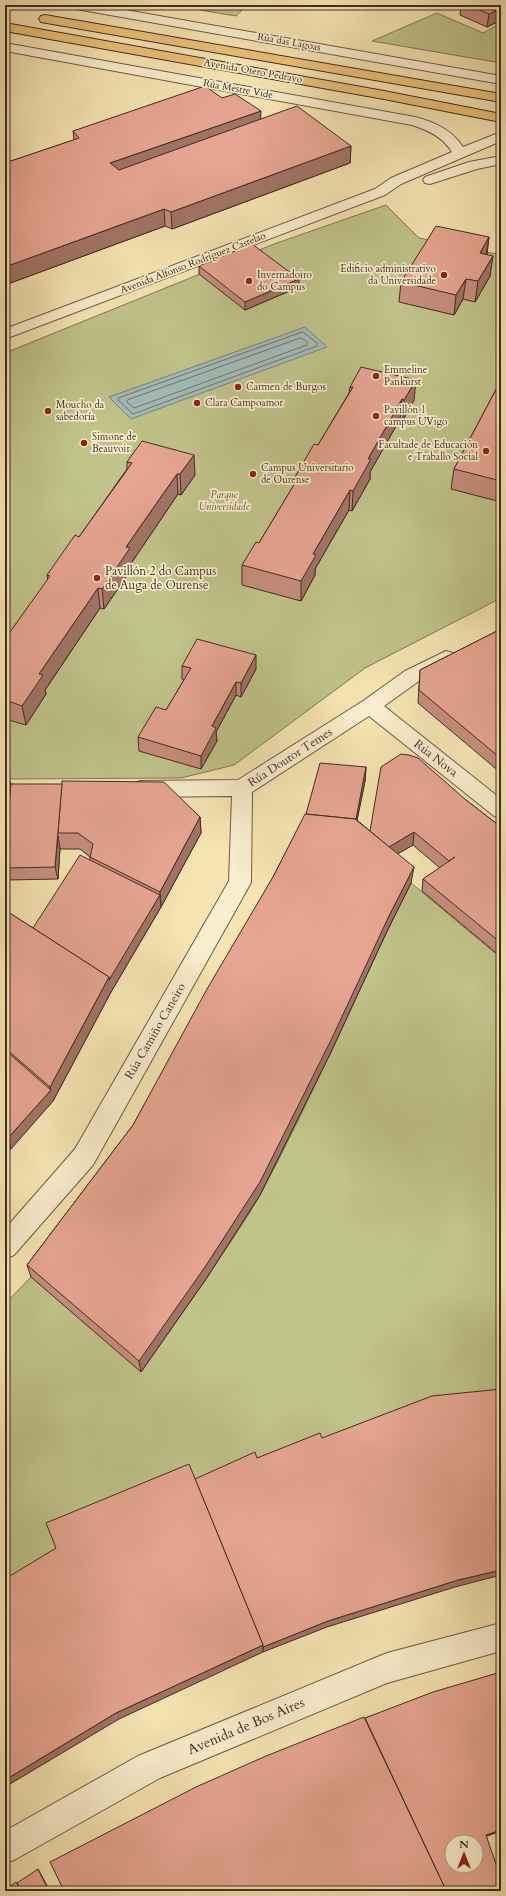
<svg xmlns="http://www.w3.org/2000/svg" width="506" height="1896" font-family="Cardo,serif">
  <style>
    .green { fill: #c0c38a; stroke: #807856 }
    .water { fill: #a3bcb8; stroke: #7c827c }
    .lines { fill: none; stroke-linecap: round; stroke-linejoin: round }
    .shore { stroke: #72746e; stroke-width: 1 }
    .street-casing { stroke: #6e5a47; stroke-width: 2 }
    .primary-casing { stroke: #412c23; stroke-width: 2 }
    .street { fill: #f9eece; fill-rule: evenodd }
    .primary { fill: #ebc27a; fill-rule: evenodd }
    .wall { fill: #c68e7e; stroke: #412c23 }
    .shaded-wall { fill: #a17466; stroke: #412c23 }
    .building { fill: #e6a592; stroke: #412c23; fill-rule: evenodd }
    .poi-dot { fill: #8f2418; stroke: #f9eece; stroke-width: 1.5 }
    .labels { text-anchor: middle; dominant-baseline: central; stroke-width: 3.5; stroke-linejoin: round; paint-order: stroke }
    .far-street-label { font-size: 10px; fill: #412c23; stroke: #f9eece }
    .far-poi-label { font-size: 10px; fill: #412c23; stroke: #f9eece; text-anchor: start }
    .far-park-label { font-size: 10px; font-style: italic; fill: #61523d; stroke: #f9eece }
    .poi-label { font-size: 12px; fill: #412c23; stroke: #f9eece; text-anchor: start }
    .street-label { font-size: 12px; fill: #412c23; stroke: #f9eece }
    .near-street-label { font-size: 14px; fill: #412c23; stroke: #f9eece }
  </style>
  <rect width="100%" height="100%" fill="#f6e5b3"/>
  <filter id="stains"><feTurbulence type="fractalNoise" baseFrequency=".005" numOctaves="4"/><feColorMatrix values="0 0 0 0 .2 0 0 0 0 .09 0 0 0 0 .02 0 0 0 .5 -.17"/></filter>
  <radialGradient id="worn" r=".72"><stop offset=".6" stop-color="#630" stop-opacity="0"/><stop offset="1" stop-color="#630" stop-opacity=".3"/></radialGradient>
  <g class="green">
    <path d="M 170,5 L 247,5 L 236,16 Z"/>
    <path d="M 437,13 L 483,33 L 501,23 L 501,63 L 372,41 Z"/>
    <path d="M 386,205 L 419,238 L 501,255 L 501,598 L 365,668 L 234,765 L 181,778 L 5,779 L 5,353 L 274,244 Z"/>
    <path d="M 411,883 L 501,958 L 501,1397 L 60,1556 L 5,1589 L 5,1304 L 31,1277 L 206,1279 C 224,1251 244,1224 260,1195 C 315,1093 359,986 411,883 Z"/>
  </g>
  <path class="water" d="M 305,327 L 327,347 L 131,419 L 109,397 Z"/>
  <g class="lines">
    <g class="shore">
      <path d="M 303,332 L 317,343 L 317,346 L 133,414 L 118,400 L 119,398 Z"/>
      <path d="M 301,338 L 307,342 L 307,345 L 134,408 L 127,402 L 128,400 Z"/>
    </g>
    <g class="street-casing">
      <g id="street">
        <path d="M 70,5 L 97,5 L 501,76 L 501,84 L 76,9 L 72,8 Z"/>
        <path d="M 5,43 L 415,117 C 435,122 452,130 463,147 L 501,132 L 501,141 L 401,184 L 385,195 L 5,339 L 5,329 L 375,189 L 391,178 L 452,152 C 443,137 428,130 412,125 L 5,51 Z"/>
        <path d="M 501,156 L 501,164 L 477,169 L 430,184 L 425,183 L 423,180 L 425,177 L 469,162 Z"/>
        <path d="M 446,651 L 453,653 L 456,658 L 453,663 L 419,681 L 384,706 L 501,799 L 501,818 L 494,816 L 369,716 L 252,792 L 251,882 L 248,888 L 93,1165 L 14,1255 L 5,1259 L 5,1229 L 75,1149 L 229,881 L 232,796 L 140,797 L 133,794 L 130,789 L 133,784 L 140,781 L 238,780 L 363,701 L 405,671 Z"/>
        <path d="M 501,1623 L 501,1651 L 387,1683 L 160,1778 L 16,1859 L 5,1864 L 5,1831 L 138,1756 L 387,1653 Z"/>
      </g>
    </g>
    <g class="primary-casing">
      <g id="primary">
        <path d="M 45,15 L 501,94 L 501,102 L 41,22 L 39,19 L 41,16 Z"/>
        <path d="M 5,23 L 384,91 L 501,114 L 501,122 L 384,99 L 5,31 Z"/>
      </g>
    </g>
    <use href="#street" class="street"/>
    <use href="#primary" class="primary"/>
  </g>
  <g class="wall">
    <path d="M 461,5 L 501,5 L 501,20 L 487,27 L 460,15 Z"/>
    <path d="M 222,98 L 260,119 L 351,146 L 350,163 L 172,229 L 165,226 L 5,285 L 5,163 L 74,140 L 73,131 Z"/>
    <path d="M 489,237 L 487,255 L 490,276 L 475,302 L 463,299 L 454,315 L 399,302 L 401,282 Z"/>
    <path d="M 199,266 L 299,287 L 245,310 L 199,274 Z"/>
    <path d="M 501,380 L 501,502 L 451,489 L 454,469 Z"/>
    <path d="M 350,387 L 414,400 L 403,420 L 400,419 L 370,472 L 370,479 L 352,511 L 349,510 L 315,569 L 315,575 L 301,601 L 242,585 L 242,565 L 259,543 L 294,485 L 295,477 L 318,445 L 349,393 Z"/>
    <path d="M 127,462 L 195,475 L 181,495 L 178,494 L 132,562 L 132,568 L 104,609 L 100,608 L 45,690 L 46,694 L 26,725 L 5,719 L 5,639 L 48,580 L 47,575 L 79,537 L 127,469 Z"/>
    <path d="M 501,629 L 501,773 L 418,703 L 420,670 Z"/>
    <path d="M 182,666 L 256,669 L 241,697 L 236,695 L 216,732 L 217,741 L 201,769 L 139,751 L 138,737 L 166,710 L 184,680 L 182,679 Z"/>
    <path d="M 366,767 L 365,781 L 357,820 L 370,831 L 466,800 L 501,827 L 501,957 L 422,891 L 423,879 L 440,868 L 413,845 L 397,854 L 411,883 L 387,931 L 331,1052 L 260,1195 L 206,1279 L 141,1372 L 31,1277 L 27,1265 L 133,1125 L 273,877 L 306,814 Z"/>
    <path d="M 5,781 L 10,781 L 11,784 L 200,817 L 201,833 L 161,907 L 111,992 L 53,1101 L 5,1154 L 5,910 L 33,928 L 90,860 L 90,857 L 80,849 L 60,849 L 60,848 L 58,879 L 7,880 L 5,900 Z"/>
    <path d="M 501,1672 L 501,1831 L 486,1836 L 494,1891 L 441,1891 L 365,1718 Z"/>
  </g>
  <g class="shaded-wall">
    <path d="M 501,8 L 501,20 L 487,27 L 489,14 Z"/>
    <path d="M 261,111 L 260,128 L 111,180 L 110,163 Z"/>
    <path d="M 351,146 L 350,163 L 172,229 L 171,212 Z"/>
    <path d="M 164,209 L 165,226 L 5,285 L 5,267 Z"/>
    <path d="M 489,237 L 486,257 L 480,253 Z"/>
    <path d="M 493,256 L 490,276 L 475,302 L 478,281 Z"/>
    <path d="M 299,279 L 299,287 L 245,310 L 245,302 Z"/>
    <path d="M 466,279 L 463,299 L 454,315 L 456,295 Z"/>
    <path d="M 416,380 L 414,400 L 403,420 L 404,400 Z"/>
    <path d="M 402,399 L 400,419 L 370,472 L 370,479 L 352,511 L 353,491 L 368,459 Z"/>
    <path d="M 194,455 L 195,475 L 181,495 L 180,474 Z"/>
    <path d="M 177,474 L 178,494 L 132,562 L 132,568 L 104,609 L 102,589 L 126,547 Z"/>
    <path d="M 350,490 L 349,510 L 315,569 L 315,575 L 301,601 L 301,581 L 313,554 Z"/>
    <path d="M 98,588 L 100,608 L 45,690 L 46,694 L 26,725 L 22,706 L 39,674 Z"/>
    <path d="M 256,655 L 256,669 L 241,697 L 241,683 Z"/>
    <path d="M 236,682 L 236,695 L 216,732 L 217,741 L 201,769 L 201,756 L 212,726 Z"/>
    <path d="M 366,767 L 365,781 L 354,835 L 355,822 Z"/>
    <path d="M 10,781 L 13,797 L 5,842 Z"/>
    <path d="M 200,817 L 201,833 L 161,907 L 160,892 Z"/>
    <path d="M 414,832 L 413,845 L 385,861 L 387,848 Z"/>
    <path d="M 58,836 L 60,848 L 58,879 L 55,867 Z"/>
    <path d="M 414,867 L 411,883 L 387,931 L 331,1052 L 260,1195 L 206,1279 L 141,1372 L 139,1361 L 389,916 Z"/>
    <path d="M 5,875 L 6,880 L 7,880 L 5,900 Z"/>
    <path d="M 160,895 L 161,907 L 111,992 L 53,1101 L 11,1149 L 8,1138 L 51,1090 L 50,1087 L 109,977 Z"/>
    <path d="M 7,1135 L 11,1149 L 5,1154 L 5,1137 Z"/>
    <path d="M 501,1570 L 501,1575 L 455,1587 L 327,1627 L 263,1652 L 263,1647 L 328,1621 L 458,1580 Z"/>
    <path d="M 263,1645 L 263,1652 L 119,1719 L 5,1787 L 5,1780 L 116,1713 Z"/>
    <path d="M 501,1830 L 501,1831 L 482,1838 L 486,1835 Z"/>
    <path d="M 38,1869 L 39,1871 L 50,1891 L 49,1891 Z"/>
    <path d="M 444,1886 L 440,1889 L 434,1891 L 431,1891 Z"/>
  </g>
  <g class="building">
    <path d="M 468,5 L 501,5 L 501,8 L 489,14 Z"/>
    <path d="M 205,86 L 222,98 L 235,94 L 261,111 L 110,163 L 119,170 L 297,106 L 351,146 L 171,212 L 164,209 L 5,267 L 5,163 L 79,138 L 73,131 Z"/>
    <path d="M 436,226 L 489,237 L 480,253 L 493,256 L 478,281 L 466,279 L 456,295 L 401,282 Z"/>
    <path d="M 252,244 L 299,279 L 245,302 L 199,266 Z"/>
    <path d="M 361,367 L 416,380 L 404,400 L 402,399 L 368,459 L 371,459 L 353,491 L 350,490 L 313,554 L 316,555 L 301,581 L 242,565 L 256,542 L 259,543 L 298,478 L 295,477 L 314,444 L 318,445 L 353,387 L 350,387 Z"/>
    <path d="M 501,380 L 501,481 L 454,469 Z"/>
    <path d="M 142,441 L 194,455 L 180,474 L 177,474 L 126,547 L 130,548 L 102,589 L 98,588 L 39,674 L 43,675 L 22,706 L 5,700 L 5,639 L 50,576 L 47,575 L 75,535 L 79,537 L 132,463 L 127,462 Z"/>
    <path d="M 501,629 L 501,683 L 500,684 L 501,685 L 501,753 L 500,754 L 499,757 L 419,690 L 420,670 Z"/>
    <path d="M 197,639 L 256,655 L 241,683 L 236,682 L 212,726 L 216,728 L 201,756 L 138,737 L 156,707 L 166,710 L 191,668 L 182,666 Z"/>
    <path d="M 401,754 L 409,755 L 418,758 L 466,800 L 501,827 L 501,943 L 423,879 L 455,857 L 449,861 L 414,832 L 389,847 L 370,831 L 381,767 Z"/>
    <path d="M 320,763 L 366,767 L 356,819 L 306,814 Z"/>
    <path d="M 5,781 L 10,781 L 5,842 Z"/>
    <path d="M 62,781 L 164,782 L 200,817 L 160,892 L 90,857 L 93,844 L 78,833 L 58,833 Z"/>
    <path d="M 11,784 L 62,784 L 55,867 L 5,868 L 5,849 Z"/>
    <path d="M 305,814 L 355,819 L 414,867 L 389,916 L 332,1038 L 260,1182 L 205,1267 L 139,1361 L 27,1265 L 133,1125 L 207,989 L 273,877 Z"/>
    <path d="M 80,855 L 160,895 L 109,980 L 109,977 L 33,928 Z"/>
    <path d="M 5,910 L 109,977 L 50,1087 L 5,1048 Z"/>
    <path d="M 5,1050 L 51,1090 L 8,1138 L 7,1135 L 5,1133 Z"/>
    <path d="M 501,1389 L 501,1570 L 458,1580 L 328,1621 L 263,1647 L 263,1645 L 195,1479 L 255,1452 L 257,1458 L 320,1433 L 322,1438 L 432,1396 Z"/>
    <path d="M 189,1464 L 263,1645 L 116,1713 L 5,1780 L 5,1579 L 56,1548 L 46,1523 Z"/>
    <path d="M 501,1672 L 501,1830 L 486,1835 L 501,1879 L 501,1886 L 494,1891 L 445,1891 L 443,1886 L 444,1886 L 365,1718 L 433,1692 ZM 452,1842 L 476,1842 L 476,1866 L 452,1866 Z"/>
    <path d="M 364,1717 L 444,1886 L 431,1891 L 64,1891 L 50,1862 L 196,1787 L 266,1756 Z"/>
    <path d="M 38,1869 L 49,1891 L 22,1891 L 17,1883 Z"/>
    <path d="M 16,1882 L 21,1891 L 5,1891 L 5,1890 Z"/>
  </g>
  <g class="poi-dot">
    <circle cx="444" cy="275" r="4"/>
    <circle cx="249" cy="281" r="4"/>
    <circle cx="376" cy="376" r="4"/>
    <circle cx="238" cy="387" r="4"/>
    <circle cx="197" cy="403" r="4"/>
    <circle cx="48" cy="411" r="4"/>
    <circle cx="376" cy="416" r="4"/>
    <circle cx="84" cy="443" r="4"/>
    <circle cx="486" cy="451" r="4"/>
    <circle cx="253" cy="474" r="4"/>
    <circle cx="97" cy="578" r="4"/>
  </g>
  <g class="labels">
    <g class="far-street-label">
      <text transform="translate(289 42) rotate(10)">Rúa das Lagoas</text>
      <text transform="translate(253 71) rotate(10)">Avenida Otero Pedrayo</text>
      <text transform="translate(238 89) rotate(10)">Rúa Mestre Vide</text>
      <text transform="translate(193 263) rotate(-21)">Avenida Alfonso Rodríguez Castelao</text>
    </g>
    <g class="far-poi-label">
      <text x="436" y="269" text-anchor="end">Edificio administrativo<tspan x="436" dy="12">da Universidade</tspan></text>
      <text x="257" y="275">Invernadoiro<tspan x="257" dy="12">do Campus</tspan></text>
      <text x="384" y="370">Emmeline<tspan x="384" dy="12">Pankurst</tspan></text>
      <text x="246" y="387">Carmen de Burgos</text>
      <text x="205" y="403">Clara Campoamor</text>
      <text x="56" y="405">Moucho da<tspan x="56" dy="12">sabedoría</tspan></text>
      <text x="384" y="410">Pavillón 1<tspan x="384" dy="12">campus UVigo</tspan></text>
      <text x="92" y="437">Simone de<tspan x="92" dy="12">Beauvoir</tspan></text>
      <text x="478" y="445" text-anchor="end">Facultade de Educación<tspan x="478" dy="12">e Traballo Social</tspan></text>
      <text x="261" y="468">Campus Universitario<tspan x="261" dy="12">de Ourense</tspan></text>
    </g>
    <g class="far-park-label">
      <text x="224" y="495">Parque<tspan x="224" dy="12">Universidade</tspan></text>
    </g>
    <g class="poi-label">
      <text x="105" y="571">Pavillón 2 do Campus<tspan x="105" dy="14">de Auga de Ourense</tspan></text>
    </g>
    <g class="street-label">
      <text transform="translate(290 757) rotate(-33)">Rúa Doutor Temes</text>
      <text transform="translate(436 758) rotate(38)">Rúa Nova</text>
      <text transform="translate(155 1031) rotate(-60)">Rúa Camiño Caneiro</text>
    </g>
    <g class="near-street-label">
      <text transform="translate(246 1726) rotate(-23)">Avenida de Bos Aires</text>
    </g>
  </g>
  <rect width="506" height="1896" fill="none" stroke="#f6e5b3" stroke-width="20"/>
  <rect x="6" y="6" width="494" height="1884" fill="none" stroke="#412c23" stroke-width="2"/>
  <rect x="10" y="10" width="486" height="1876" fill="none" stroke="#412c23"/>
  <g transform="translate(464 1854)"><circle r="19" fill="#f9eece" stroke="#afa08a"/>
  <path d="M0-3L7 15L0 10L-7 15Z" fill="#8f2418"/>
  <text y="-6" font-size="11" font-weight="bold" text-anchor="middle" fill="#412c23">N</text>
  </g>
  <rect width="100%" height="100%" filter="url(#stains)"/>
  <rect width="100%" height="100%" fill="url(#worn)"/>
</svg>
